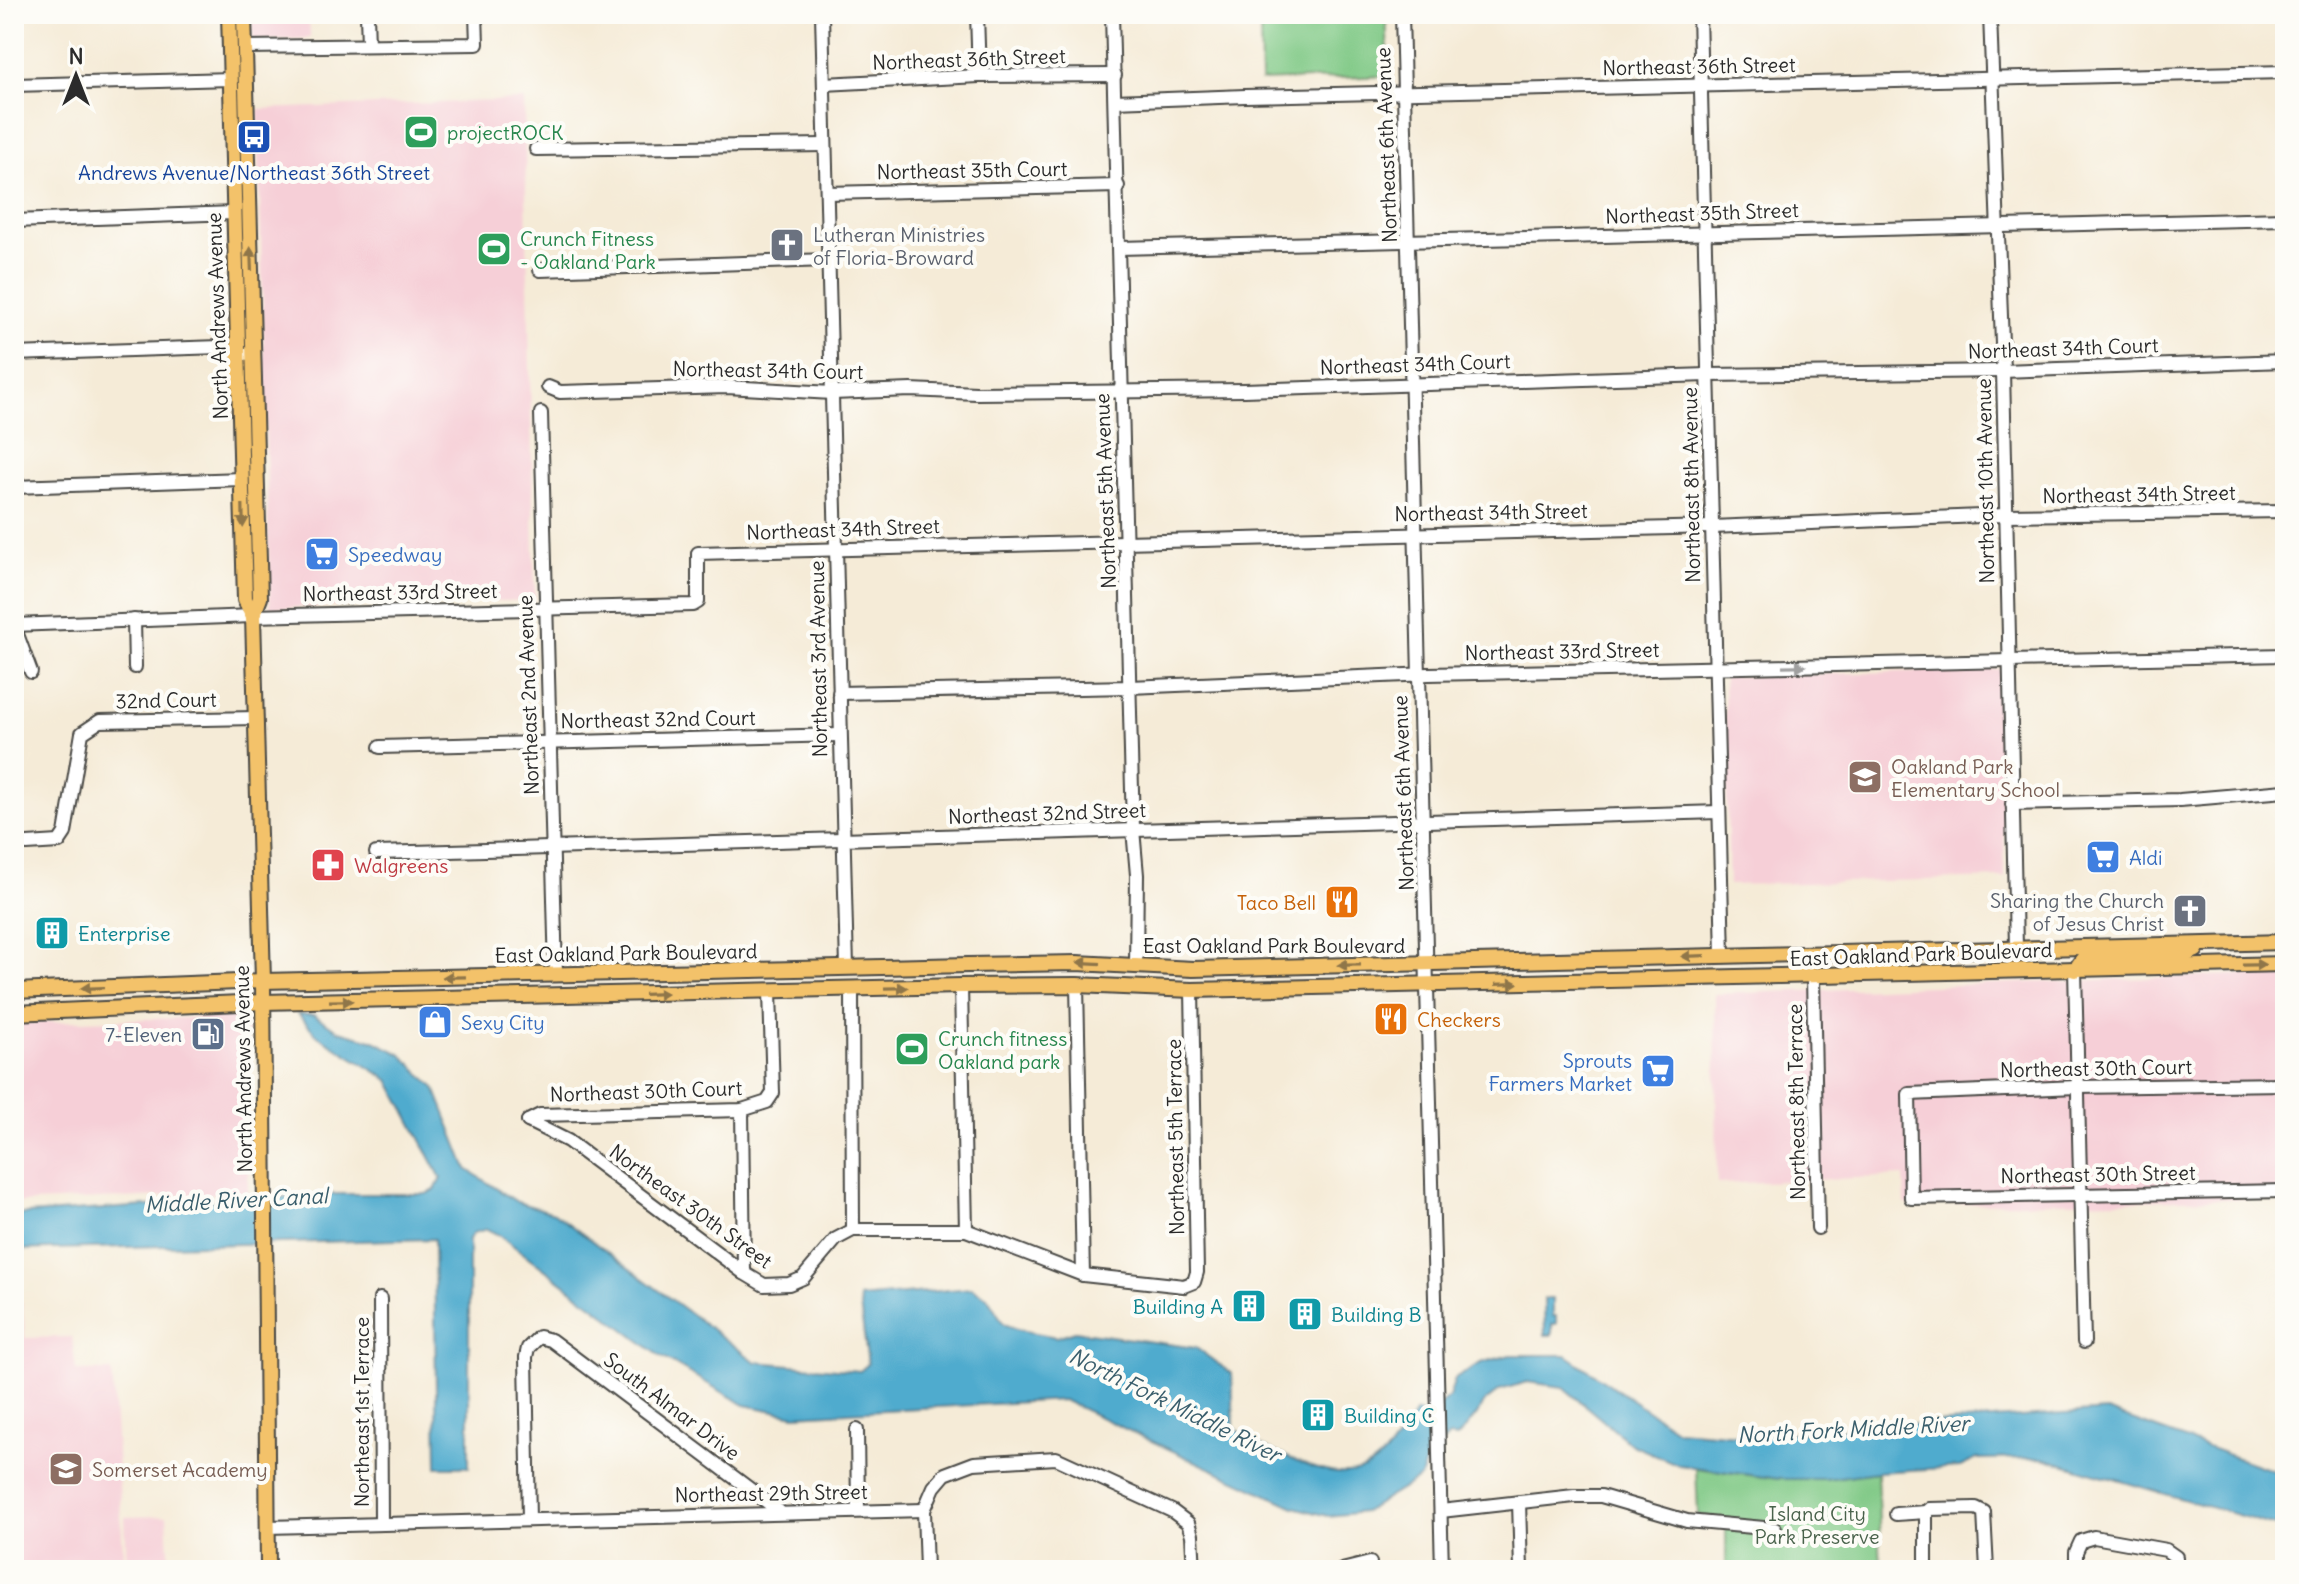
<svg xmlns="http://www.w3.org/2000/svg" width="2299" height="1584" font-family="Delius,sans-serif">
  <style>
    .built { fill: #f6cfd7 }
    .green { fill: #80c986; stroke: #567a58; stroke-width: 2 }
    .water { fill: #50abce; stroke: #3e6b7c; stroke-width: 2 }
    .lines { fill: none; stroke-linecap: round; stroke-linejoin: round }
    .minor-casing { stroke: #494845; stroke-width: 16 }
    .major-casing { stroke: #494845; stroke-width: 18 }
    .minor { stroke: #fff; stroke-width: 12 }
    .major { stroke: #f3c26a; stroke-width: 14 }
    .oneway { fill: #8f764a }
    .oneway2 { fill: #a0a0a0 }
    .labels { text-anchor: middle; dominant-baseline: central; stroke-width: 8; stroke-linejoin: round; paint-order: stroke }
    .street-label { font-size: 20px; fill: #2b2b2b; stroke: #fdfcf7 }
    .leisure-label { font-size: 20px; fill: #27864d; stroke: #fdfcf7; text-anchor: start }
    .transit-label { font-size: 20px; fill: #164399; stroke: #fdfcf7 }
    .worship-label { font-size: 20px; fill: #5b616d; stroke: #fdfcf7; text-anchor: start }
    .shop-label { font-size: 20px; fill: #366cbe; stroke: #fdfcf7; text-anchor: start }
    .education-label { font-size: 20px; fill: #785e54; stroke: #fdfcf7; text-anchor: start }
    .health-label { font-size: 20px; fill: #be3a42; stroke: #fdfcf7; text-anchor: start }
    .food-label { font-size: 20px; fill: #c56008; stroke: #fdfcf7; text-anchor: end }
    .culture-label { font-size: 20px; fill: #0d838f; stroke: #fdfcf7; text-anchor: start }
    .service-label { font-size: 20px; fill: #4e5e75; stroke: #fdfcf7; text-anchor: end }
    .park-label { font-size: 20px; fill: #49624b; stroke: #fdfcf7 }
    .water-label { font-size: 22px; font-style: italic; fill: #3a5e6c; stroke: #fdfcf7 }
  </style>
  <rect width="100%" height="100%" fill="#fdfcf7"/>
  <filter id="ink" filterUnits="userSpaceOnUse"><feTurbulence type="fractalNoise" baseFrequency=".0125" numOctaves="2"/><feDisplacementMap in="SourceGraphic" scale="16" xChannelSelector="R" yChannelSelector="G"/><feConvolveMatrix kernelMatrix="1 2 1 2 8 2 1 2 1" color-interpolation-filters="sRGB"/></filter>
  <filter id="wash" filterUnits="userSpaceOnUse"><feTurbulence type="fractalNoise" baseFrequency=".006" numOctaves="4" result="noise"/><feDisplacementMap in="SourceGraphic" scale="32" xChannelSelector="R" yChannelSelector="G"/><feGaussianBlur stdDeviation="1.8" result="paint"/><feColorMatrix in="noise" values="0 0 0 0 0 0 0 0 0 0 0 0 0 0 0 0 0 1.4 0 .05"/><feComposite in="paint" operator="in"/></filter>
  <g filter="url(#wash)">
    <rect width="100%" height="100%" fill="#f5ebd7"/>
    <g class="built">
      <path d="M 252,14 L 309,14 L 310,38 L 253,41 Z"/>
      <path d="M 524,100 L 535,600 L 270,608 L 258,109 Z"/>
      <path d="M 2000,669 L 2005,878 L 1729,885 L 1724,677 Z"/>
      <path d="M 2285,973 L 2285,1198 L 1905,1205 L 1904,1176 L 1717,1184 L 1715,994 Z"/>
      <path d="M 248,1016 L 248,1192 L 14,1203 L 14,1023 Z"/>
      <path d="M 22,1301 L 25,1338 L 72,1337 L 76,1371 L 112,1371 L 124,1566 L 14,1570 L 14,1302 Z"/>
      <path d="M 167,1516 L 170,1570 L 127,1570 L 125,1517 Z"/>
    </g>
    <g class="green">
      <path d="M 1260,14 L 1386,14 L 1389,76 L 1261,81 Z"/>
      <path d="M 1696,1468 L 1779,1479 L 1824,1479 L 1877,1472 L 1881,1570 L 1726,1569 L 1726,1520 L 1698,1515 Z"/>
    </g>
    <g class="water">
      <path d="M 298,1014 L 314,1015 L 339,1031 L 372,1040 L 401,1054 L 435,1088 L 467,1169 L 517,1202 L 554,1213 L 756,1362 L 860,1371 L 868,1364 L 859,1298 L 972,1288 L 987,1297 L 1004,1324 L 1020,1330 L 1056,1337 L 1075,1331 L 1196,1348 L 1232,1374 L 1234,1427 C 1248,1442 1268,1449 1287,1457 C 1357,1490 1378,1472 1416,1412 L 1427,1415 L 1449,1397 L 1455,1379 L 1481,1363 L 1510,1355 L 1566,1355 L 1677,1430 L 1752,1436 L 2107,1411 L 2285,1475 L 2285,1529 L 2042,1458 L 1977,1459 L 1960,1467 L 1877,1472 L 1824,1479 L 1779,1479 L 1679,1465 L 1632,1445 L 1563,1387 L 1527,1382 L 1500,1390 L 1482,1404 L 1477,1415 L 1457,1438 L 1449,1437 L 1428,1454 L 1420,1478 L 1364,1512 L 1328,1516 L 1294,1507 L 1063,1400 L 795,1415 L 745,1405 L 660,1356 L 499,1235 L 487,1229 L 473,1233 L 469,1239 L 469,1467 L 437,1467 L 434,1239 L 14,1250 L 14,1215 L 327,1194 L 426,1194 L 435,1190 L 441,1178 L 389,1080 L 318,1036 Z"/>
      <path d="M 1544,1299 L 1553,1299 L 1553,1316 L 1556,1316 L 1556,1324 L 1552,1324 L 1552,1335 L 1545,1335 Z"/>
    </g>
  </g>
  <g filter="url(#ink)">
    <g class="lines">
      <g class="minor-casing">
        <g id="minor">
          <path d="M 367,14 L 368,45"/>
          <path d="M 822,14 L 847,968"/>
          <path d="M 977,14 L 979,76"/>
          <path d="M 1112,14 L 1133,829 L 1137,875 L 1136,966"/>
          <path d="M 1402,14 L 1442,1570"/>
          <path d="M 1699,14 L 1723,956"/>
          <path d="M 1990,14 L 2003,371 L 2016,947"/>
          <path d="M 245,47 L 477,44 L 476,14"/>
          <path d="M 824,84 L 979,76 L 1115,75"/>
          <path d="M 14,85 L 231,79"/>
          <path d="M 1115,101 L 1245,96 L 2285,72"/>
          <path d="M 536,149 L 825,145"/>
          <path d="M 827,193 L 1118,186"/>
          <path d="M 14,221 L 234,213"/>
          <path d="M 1119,248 L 2285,219"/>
          <path d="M 540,270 L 828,260"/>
          <path d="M 14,354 L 220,347 L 239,354 L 245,354"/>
          <path d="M 548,387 L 560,392 L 727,387 L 832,393 L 911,390 L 976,393 L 1244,390 L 1708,375 L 2003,371 L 2285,361"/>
          <path d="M 541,413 L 556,974"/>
          <path d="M 14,487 L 242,479"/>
          <path d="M 134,620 L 135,667"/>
          <path d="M 14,625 L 253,616 L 693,605 L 698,602 L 698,553 L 1712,527 L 2005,515 L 2285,511"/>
          <path d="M 14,626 L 31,672"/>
          <path d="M 839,693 L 1130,687 L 1429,674 L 2285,655"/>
          <path d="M 380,747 L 840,735"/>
          <path d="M 2012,804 L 2180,800 L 2285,791"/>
          <path d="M 27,844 L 59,842 L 65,833 L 82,733 L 100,721 L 256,718"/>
          <path d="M 376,853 C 824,841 1272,826 1719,812"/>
          <path d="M 2075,970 L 2084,1342"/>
          <path d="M 1813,977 L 1818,1228"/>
          <path d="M 1077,985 L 1083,1275"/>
          <path d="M 961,986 L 966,1230"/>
          <path d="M 852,989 L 853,1230"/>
          <path d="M 2285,1084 L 2077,1087 L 1909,1094 L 1911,1198 L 2285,1191"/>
          <path d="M 742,1110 L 744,1273"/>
          <path d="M 528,1121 L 568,1141 L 744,1273 L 764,1285 L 789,1284 L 803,1278 L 836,1239 L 853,1230 L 966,1230 L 1083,1275 L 1184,1286 L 1194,1282 L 1197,1272 L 1192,990"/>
          <path d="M 528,1121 L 540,1115 L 742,1110 L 767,1102 L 773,1093 L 770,991"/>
          <path d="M 380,1299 L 381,1524"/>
          <path d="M 857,1430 L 858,1511"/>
          <path d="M 1519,1502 L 1521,1570"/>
          <path d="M 1441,1511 L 1574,1496 L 1601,1496 L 1687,1521 L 1775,1529"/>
          <path d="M 1896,1514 L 1926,1512"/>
          <path d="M 529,1520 L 526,1357 L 528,1348 L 539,1337 L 551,1340 L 779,1511"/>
          <path d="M 268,1527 L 924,1510"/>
          <path d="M 926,1570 L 924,1510 L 934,1487 L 945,1474 L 974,1463 L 1056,1458 L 1172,1511 L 1188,1523 L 1192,1535 L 1194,1570"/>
          <path d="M 1342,1570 L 1370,1563"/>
          <path d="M 1926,1570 L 1926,1512 L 1929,1509 L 1976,1508 L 1984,1512 L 1987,1570"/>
          <path d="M 2076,1570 L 2076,1552 L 2081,1541 L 2094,1537 L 2166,1550 L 2176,1557 L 2176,1570"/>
        </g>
      </g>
      <g class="major-casing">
        <g id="major">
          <path d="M 229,14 L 245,600 L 253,616 L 263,981 L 268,1570"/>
          <path d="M 244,14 L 260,598 L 253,616"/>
          <path d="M 2075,970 L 2082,960 L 2094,956 L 2189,953 L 2196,950"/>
          <path d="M 14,991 L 263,981 L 968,965 L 1077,963 L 1193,969 L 2285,942"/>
          <path d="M 14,1013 L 263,1002 L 961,986 L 1077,985 L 1192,990 L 2285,964"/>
        </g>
      </g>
      <use href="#minor" class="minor"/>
      <use href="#major" class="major"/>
    </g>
    <defs><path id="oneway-solid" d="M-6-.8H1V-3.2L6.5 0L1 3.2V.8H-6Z" transform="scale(2)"/></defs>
    <g class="oneway">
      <use href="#oneway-solid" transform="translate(251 259) rotate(-92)"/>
      <use href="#oneway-solid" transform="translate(243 516) rotate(89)"/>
      <use href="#oneway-solid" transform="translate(1693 956) rotate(178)"/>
      <use href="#oneway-solid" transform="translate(1089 963) rotate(-177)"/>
      <use href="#oneway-solid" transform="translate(1349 965) rotate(179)"/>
      <use href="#oneway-solid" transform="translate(2254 965) rotate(-1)"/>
      <use href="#oneway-solid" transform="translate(454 977) rotate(179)"/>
      <use href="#oneway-solid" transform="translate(1507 984) rotate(-2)"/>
      <use href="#oneway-solid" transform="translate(92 988) rotate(178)"/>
      <use href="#oneway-solid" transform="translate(896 988) rotate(-1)"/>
      <use href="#oneway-solid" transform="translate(656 994) rotate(-2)"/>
      <use href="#oneway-solid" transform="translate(341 1001) rotate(-1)"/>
    </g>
    <use class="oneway2" href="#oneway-solid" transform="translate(1794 666) rotate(-1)"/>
  </g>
  <defs>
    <g id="stadium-square" transform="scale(1.8)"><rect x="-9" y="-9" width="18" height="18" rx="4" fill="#2e9e5b" stroke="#fdfcf7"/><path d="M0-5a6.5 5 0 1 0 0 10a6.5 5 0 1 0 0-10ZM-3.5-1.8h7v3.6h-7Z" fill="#fff"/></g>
    <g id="bus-square" transform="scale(1.8)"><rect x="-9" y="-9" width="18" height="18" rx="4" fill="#1a4fb4" stroke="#fdfcf7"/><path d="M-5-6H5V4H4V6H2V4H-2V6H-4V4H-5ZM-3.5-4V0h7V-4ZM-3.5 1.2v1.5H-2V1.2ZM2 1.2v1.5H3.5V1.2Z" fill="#fff"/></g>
    <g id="church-square" transform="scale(1.8)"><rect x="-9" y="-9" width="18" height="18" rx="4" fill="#6b7280" stroke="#fdfcf7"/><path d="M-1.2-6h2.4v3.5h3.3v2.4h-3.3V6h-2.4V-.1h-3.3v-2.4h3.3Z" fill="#fff"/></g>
    <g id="supermarket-square" transform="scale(1.8)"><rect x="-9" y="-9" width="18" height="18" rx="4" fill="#3f7fe0" stroke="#fdfcf7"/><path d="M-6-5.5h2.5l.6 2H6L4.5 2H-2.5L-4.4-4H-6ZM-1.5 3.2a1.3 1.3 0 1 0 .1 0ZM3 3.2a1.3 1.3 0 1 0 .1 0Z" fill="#fff"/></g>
    <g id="school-square" transform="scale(1.8)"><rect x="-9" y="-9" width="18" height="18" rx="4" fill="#8d6e63" stroke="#fdfcf7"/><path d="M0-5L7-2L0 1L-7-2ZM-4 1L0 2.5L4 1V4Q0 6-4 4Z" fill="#fff"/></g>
    <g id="pharmacy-square" transform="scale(1.8)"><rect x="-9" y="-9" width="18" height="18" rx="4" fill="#e0444e" stroke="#fdfcf7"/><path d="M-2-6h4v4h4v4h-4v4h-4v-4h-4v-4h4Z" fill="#fff"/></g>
    <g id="restaurant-square" transform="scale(1.8)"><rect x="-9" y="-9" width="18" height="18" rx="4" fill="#e8710a" stroke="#fdfcf7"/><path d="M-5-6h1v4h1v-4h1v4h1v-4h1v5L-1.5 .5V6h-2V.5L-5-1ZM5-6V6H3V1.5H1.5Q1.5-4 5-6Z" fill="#fff"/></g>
    <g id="building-square" transform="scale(1.8)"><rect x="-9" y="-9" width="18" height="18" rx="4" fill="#0f9aa8" stroke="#fdfcf7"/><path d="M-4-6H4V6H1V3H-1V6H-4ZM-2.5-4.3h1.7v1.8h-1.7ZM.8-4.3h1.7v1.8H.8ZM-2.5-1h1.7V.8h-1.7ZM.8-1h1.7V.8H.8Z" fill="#fff"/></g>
    <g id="shop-square" transform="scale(1.8)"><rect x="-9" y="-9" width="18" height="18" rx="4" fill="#3f7fe0" stroke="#fdfcf7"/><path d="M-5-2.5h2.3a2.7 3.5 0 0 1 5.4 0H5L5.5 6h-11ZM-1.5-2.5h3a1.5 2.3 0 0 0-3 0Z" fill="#fff"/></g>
    <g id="fuel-square" transform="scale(1.8)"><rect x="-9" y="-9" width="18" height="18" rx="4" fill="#5c6f8a" stroke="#fdfcf7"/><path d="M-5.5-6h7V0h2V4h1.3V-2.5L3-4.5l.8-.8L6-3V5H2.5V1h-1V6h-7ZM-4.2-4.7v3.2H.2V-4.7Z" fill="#fff"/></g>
  </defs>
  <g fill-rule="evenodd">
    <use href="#stadium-square" x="421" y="132"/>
    <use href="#bus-square" x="254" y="137"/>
    <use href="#church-square" x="787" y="245"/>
    <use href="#stadium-square" x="494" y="249"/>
    <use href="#supermarket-square" x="322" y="554"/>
    <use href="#school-square" x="1865" y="777"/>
    <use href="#supermarket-square" x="2103" y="857"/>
    <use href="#pharmacy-square" x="328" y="865"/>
    <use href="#restaurant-square" x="1342" y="902"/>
    <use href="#church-square" x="2190" y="911"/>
    <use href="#building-square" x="52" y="933"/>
    <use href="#restaurant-square" x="1391" y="1019"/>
    <use href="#shop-square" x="435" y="1022"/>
    <use href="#fuel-square" x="208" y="1034"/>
    <use href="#stadium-square" x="912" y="1049"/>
    <use href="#supermarket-square" x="1658" y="1071"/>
    <use href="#building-square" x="1249" y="1306"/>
    <use href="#building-square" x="1305" y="1314"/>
    <use href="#building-square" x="1318" y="1415"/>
    <use href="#school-square" x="66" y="1469"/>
  </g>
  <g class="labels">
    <g class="street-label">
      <text transform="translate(969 59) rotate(-2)">Northeast 36th Street</text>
      <text transform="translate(1699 66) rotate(-1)">Northeast 36th Street</text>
      <text transform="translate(1386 145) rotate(-92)">Northeast 6th Avenue</text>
      <text transform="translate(972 170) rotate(-1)">Northeast 35th Court</text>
      <text transform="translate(1702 213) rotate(-2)">Northeast 35th Street</text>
      <text transform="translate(217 316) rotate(-92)">North Andrews Avenue</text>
      <text transform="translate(2063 348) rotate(-2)">Northeast 34th Court</text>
      <text transform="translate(1415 364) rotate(-2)">Northeast 34th Court</text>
      <text transform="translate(768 370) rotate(1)">Northeast 34th Court</text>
      <text transform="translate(1985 481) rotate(-91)">Northeast 10th Avenue</text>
      <text transform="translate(1691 485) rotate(-91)">Northeast 8th Avenue</text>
      <text transform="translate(1105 491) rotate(-92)">Northeast 5th Avenue</text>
      <text transform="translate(2139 494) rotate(-1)">Northeast 34th Street</text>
      <text transform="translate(1491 512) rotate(-1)">Northeast 34th Street</text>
      <text transform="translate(843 529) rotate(-2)">Northeast 34th Street</text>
      <text transform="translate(400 592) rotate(-1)">Northeast 33rd Street</text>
      <text transform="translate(1562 651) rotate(-1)">Northeast 33rd Street</text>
      <text transform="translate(818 659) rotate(-91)">Northeast 3rd Avenue</text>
      <text transform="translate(528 695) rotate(-92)">Northeast 2nd Avenue</text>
      <text transform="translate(166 700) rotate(-1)">32nd Court</text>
      <text transform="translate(658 719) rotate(-1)">Northeast 32nd Court</text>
      <text transform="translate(1403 793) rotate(-92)">Northeast 6th Avenue</text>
      <text transform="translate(1047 813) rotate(-2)">Northeast 32nd Street</text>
      <text x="1274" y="945">East Oakland Park Boulevard</text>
      <text transform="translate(626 953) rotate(-1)">East Oakland Park Boulevard</text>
      <text transform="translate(1921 954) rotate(-2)">East Oakland Park Boulevard</text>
      <text transform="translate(2096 1068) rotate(-1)">Northeast 30th Court</text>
      <text transform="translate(243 1069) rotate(-91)">North Andrews Avenue</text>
      <text transform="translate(646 1091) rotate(-2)">Northeast 30th Court</text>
      <text transform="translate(1796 1102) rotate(-91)">Northeast 8th Terrace</text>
      <text transform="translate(1175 1137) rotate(-91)">Northeast 5th Terrace</text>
      <text transform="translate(2098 1174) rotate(-1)">Northeast 30th Street</text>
      <text transform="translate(691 1206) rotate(36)">Northeast 30th Street</text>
      <text transform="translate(672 1406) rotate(37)">South Almar Drive</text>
      <text transform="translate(361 1412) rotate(-90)">Northeast 1st Terrace</text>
      <text transform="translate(771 1493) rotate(-1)">Northeast 29th Street</text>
    </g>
    <g class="leisure-label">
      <text x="447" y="132">projectROCK</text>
      <text x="520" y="238">Crunch Fitness<tspan x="520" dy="23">- Oakland Park</tspan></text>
      <text x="938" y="1038">Crunch fitness<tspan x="938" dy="23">Oakland park</tspan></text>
    </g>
    <g class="transit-label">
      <text x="254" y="172">Andrews Avenue/Northeast 36th Street</text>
    </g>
    <g class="worship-label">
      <text x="813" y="234">Lutheran Ministries<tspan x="813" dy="23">of Floria-Broward</tspan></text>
      <text x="2164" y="900" text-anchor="end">Sharing the Church<tspan x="2164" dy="23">of Jesus Christ</tspan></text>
    </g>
    <g class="shop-label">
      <text x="348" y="554">Speedway</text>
      <text x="2129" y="857">Aldi</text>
      <text x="461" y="1022">Sexy City</text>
      <text x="1632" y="1060" text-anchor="end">Sprouts<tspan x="1632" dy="23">Farmers Market</tspan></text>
    </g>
    <g class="education-label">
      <text x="1891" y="766">Oakland Park<tspan x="1891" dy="23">Elementary School</tspan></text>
      <text x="92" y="1469">Somerset Academy</text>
    </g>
    <g class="health-label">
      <text x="354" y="865">Walgreens</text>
    </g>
    <g class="food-label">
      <text x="1316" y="902">Taco Bell</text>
      <text x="1417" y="1019" text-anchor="start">Checkers</text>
    </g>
    <g class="culture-label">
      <text x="78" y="933">Enterprise</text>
      <text x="1223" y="1306" text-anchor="end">Building A</text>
      <text x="1331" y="1314">Building B</text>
      <text x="1344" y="1415">Building C</text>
    </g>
    <g class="service-label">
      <text x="182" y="1034">7-Eleven</text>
    </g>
    <g class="park-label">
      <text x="1817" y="1513">Island City<tspan x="1817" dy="23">Park Preserve</tspan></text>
    </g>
    <g class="water-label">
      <text transform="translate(236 1200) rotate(-3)">Middle River Canal</text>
      <text transform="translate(1175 1405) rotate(26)">North Fork Middle River</text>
      <text transform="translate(1853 1429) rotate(-3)">North Fork Middle River</text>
    </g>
  </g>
  <rect width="2299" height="1584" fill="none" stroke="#fdfcf7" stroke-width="48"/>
  <g transform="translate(76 76)" stroke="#fdfcf7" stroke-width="6" paint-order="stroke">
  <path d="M0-6L14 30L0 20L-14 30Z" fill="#2b2b2b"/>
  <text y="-12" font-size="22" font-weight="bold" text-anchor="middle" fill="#2b2b2b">N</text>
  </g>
</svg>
